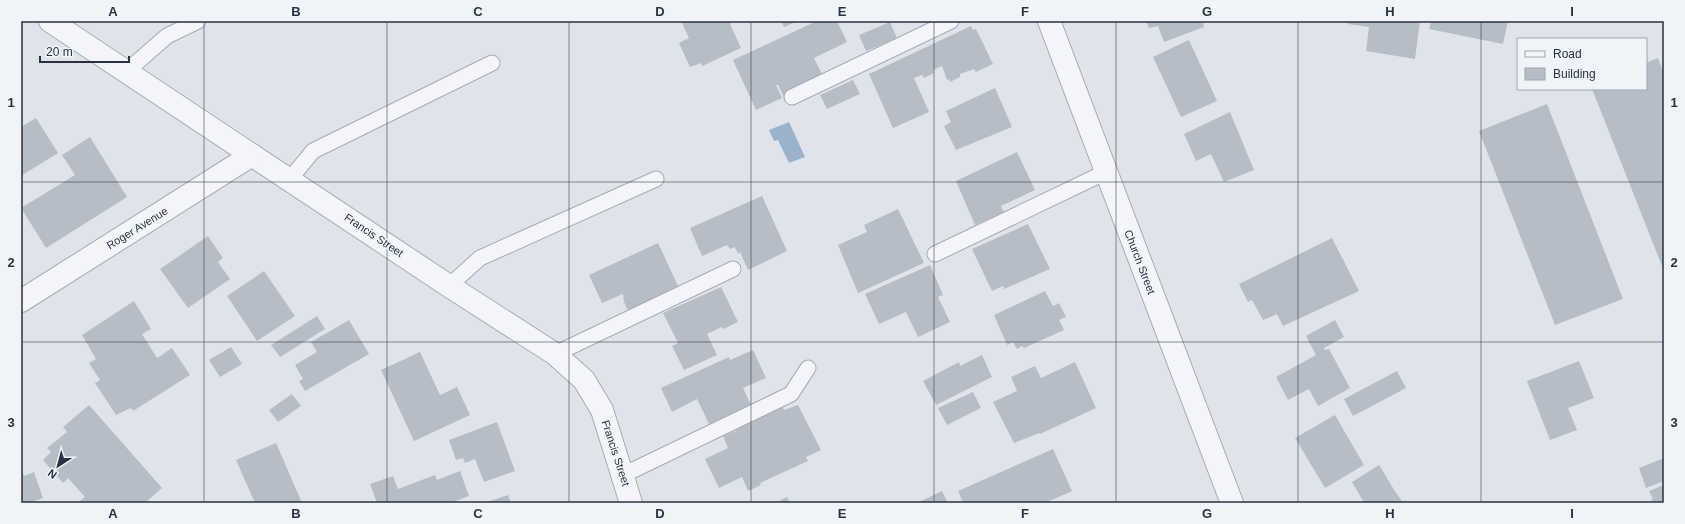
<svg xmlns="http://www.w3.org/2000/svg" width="1685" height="524" font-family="Helvetica,sans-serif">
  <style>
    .water { fill: #9ab2cb }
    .building { fill: #b7bdc7 }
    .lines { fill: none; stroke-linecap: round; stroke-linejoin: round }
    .service-casing { stroke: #a5abb4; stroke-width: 17 }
    .minor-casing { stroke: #a5abb4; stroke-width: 24 }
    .service { stroke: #f3f5f8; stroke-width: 15 }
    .minor { stroke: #f3f5f8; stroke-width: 22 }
    .grid { fill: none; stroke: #283242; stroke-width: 1; stroke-opacity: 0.55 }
    .labels { text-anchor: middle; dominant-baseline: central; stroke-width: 3; stroke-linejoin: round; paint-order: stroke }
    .street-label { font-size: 11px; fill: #283242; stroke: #f0f3f7 }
    .neatline { fill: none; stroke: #283242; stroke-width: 1.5 }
    .grid-label { font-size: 13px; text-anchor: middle; font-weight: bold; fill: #283242 }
  </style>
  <rect width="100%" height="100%" fill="#e0e4ea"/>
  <path class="water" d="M 789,122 L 805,157 L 789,163 L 778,140 L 774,141 L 769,130 Z"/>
  <g class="building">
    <path d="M 681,21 L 732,21 L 730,24 L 741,48 L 702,66 L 701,63 L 690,67 L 679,43 L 689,38 Z"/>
    <path d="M 781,21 L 798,21 L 784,27 Z"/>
    <path d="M 817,21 L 837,21 L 847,42 L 814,58 L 824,78 L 784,97 L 778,85 L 776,85 L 782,98 L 756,110 L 733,60 Z"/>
    <path d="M 1146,21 L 1203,21 L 1204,27 L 1164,42 L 1158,26 L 1149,28 Z"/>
    <path d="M 1349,21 L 1420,21 L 1415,59 L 1366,51 L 1369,27 L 1348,24 Z"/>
    <path d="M 1431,21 L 1508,21 L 1503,44 L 1429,29 Z"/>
    <path d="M 890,22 L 897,38 L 866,51 L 859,35 Z"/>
    <path d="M 971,26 L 973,30 L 976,29 L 993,64 L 976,72 L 974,69 L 960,74 L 960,77 L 950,82 L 949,79 L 947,80 L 942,66 L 933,70 L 934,73 L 924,78 L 922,75 L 914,78 L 929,112 L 893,128 L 869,74 Z"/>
    <path d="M 1189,40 L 1217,101 L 1181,117 L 1153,57 Z"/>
    <path d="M 1658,58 L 1664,74 L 1664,271 L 1592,89 L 1646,89 L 1646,63 Z"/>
    <path d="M 853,80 L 860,94 L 827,109 L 820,95 Z"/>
    <path d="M 995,88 L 1012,127 L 956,150 L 944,126 L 951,122 L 946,111 Z"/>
    <path d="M 1547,104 L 1623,299 L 1555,325 L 1479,131 Z"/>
    <path d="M 1230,112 L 1254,170 L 1224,182 L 1211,154 L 1196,161 L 1184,134 Z"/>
    <path d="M 36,118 L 58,153 L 21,176 L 21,127 Z"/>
    <path d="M 90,137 L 127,197 L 46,248 L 21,208 L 75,175 L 62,155 Z"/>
    <path d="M 1017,152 L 1035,190 L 1001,206 L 1004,212 L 975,225 L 956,181 Z"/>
    <path d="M 762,196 L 787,251 L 748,270 L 740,252 L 738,254 L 735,247 L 730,249 L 727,245 L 702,256 L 690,228 Z"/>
    <path d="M 898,209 L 924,263 L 858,293 L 838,245 L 867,232 L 864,225 Z"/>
    <path d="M 1028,224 L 1050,269 L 1004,289 L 1003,286 L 992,291 L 972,249 Z"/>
    <path d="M 208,236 L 223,258 L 218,262 L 230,279 L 188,308 L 160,269 Z"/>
    <path d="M 1332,238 L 1359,291 L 1283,326 L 1277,314 L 1263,320 L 1252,300 L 1248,302 L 1239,284 Z"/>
    <path d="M 658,243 L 679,288 L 635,312 L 627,309 L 624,302 L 623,294 L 602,303 L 589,275 Z"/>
    <path d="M 930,265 L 943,295 L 938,297 L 950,322 L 918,337 L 906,312 L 879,324 L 865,294 Z"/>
    <path d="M 264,271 L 295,316 L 257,341 L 227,296 Z"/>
    <path d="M 721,287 L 738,322 L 723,329 L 722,327 L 707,334 L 717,355 L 684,370 L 672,346 L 678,343 L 663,313 Z"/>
    <path d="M 1045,291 L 1053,306 L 1059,303 L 1066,317 L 1059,320 L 1064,330 L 1024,348 L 1022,346 L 1017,349 L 1013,342 L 1007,345 L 994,315 Z"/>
    <path d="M 134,301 L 151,329 L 142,334 L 157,358 L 172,348 L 190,375 L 133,411 L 131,408 L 116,415 L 95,383 L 100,380 L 89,363 L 96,359 L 82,335 Z"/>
    <path d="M 317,316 L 325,329 L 280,357 L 271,345 Z"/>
    <path d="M 349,320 L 369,354 L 305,391 L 299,381 L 303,379 L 295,365 L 317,352 L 311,342 Z"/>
    <path d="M 1335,320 L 1344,337 L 1324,348 L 1325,350 L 1329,349 L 1350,388 L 1318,406 L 1309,389 L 1288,400 L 1276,377 L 1316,355 L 1306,336 Z"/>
    <path d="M 231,347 L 242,364 L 220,377 L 209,360 Z"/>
    <path d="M 753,350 L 766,378 L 743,388 L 751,405 L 709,424 L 697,399 L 672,412 L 661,388 L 729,357 L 730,360 Z"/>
    <path d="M 420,352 L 440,395 L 457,387 L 470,415 L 414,441 L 381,370 Z"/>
    <path d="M 982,355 L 992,377 L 936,405 L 923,381 L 959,362 L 960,366 Z"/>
    <path d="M 1579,361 L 1594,398 L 1568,408 L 1577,430 L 1550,440 L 1527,381 Z"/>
    <path d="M 1075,362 L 1096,408 L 1040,434 L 1039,433 L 1014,443 L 993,402 L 1017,391 L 1011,377 L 1035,366 L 1041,378 Z"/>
    <path d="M 1397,371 L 1406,388 L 1353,416 L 1344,399 Z"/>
    <path d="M 973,392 L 981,408 L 947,425 L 938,408 Z"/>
    <path d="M 292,394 L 301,406 L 278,422 L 269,410 Z"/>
    <path d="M 89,405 L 162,488 L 145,503 L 77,503 L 85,497 L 68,478 L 63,483 L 43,460 L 51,452 L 47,448 L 67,432 L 63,427 Z"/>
    <path d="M 798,405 L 821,450 L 806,457 L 808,461 L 760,483 L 761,485 L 748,491 L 742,477 L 719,488 L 705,459 L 728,448 L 723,436 L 736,431 L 735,429 L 783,407 L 784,410 Z"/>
    <path d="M 1335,415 L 1364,465 L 1325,488 L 1295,438 Z"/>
    <path d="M 497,422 L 515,471 L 484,482 L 475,459 L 465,463 L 463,458 L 456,460 L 449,440 Z"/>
    <path d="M 276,443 L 302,503 L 255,503 L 236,460 Z"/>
    <path d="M 1053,449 L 1072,491 L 1045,503 L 963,503 L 958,491 Z"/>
    <path d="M 1664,458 L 1664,481 L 1646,488 L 1639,468 Z"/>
    <path d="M 1379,465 L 1393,488 L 1403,503 L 1361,503 L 1363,501 L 1352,482 Z"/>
    <path d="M 21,467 L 24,476 L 34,472 L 43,498 L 29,503 L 21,503 Z"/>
    <path d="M 460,471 L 469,496 L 450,503 L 377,503 L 370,484 L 393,476 L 398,489 L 435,475 L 437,480 Z"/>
    <path d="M 1664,485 L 1664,503 L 1653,503 L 1651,499 L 1653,499 L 1649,491 Z"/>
    <path d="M 942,491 L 948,503 L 917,503 Z"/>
    <path d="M 508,495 L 511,503 L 484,503 Z"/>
    <path d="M 787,497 L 790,503 L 775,503 Z"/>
  </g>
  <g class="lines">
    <g class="service-casing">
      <g id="service">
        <path d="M 127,71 L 167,36 L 198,21"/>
        <path d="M 792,97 L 951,21"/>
        <path d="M 290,179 L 313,151 L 492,63"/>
        <path d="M 935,254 L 1106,172"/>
        <path d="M 449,286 L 480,258 L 656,179"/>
        <path d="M 555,354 L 733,269"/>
        <path d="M 623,475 L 791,394 L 808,368"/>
      </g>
    </g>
    <g class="minor-casing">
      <g id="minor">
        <path d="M 50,21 L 449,286 L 555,354 L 584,380 L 602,410 L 631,503"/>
        <path d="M 1049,21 L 1232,503"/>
        <path d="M 21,301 L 252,155"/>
      </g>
    </g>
    <use href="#service" class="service"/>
    <use href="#minor" class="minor"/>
  </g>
  <path class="grid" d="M 204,21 L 204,503M 387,21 L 387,503M 569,21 L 569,503M 751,21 L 751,503M 934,21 L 934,503M 1116,21 L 1116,503M 1298,21 L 1298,503M 1481,21 L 1481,503M 21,182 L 1664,182M 21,342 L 1664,342"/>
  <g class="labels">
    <g class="street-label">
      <text transform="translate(137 228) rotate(-32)">Roger Avenue</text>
      <text transform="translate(374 235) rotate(34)">Francis Street</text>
      <text transform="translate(1140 262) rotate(69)">Church Street</text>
      <text transform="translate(616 453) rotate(72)">Francis Street</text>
    </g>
  </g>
  <rect width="1685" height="524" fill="none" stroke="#f0f3f7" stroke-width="44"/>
  <rect x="1517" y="38" width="130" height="52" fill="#f0f3f7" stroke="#a0a6af"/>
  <rect x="1525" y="51" width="20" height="6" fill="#f3f5f8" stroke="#a0a6af"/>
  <text x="1553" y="58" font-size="12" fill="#283242">Road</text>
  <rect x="1525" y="68" width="20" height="12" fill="#b7bdc7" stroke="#a0a6af"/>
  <text x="1553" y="78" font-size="12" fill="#283242">Building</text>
  <g transform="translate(58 466) rotate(216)" stroke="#f0f3f7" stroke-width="3" paint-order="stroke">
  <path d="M0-3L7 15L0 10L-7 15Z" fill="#283242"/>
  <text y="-6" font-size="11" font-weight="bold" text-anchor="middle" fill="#283242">N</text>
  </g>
  <path d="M40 56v6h89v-6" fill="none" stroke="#283242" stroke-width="2"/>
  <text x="46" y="56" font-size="12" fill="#283242" stroke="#f0f3f7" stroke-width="3" paint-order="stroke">20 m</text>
  <rect x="22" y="22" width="1641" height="480" class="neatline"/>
  <g class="grid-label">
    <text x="113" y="16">A</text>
    <text x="296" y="16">B</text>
    <text x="478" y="16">C</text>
    <text x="660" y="16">D</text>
    <text x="842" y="16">E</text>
    <text x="1025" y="16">F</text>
    <text x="1207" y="16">G</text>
    <text x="1390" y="16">H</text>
    <text x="1572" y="16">I</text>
    <text x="11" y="107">1</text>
    <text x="1674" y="107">1</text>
    <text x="11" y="267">2</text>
    <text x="1674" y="267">2</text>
    <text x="11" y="427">3</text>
    <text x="1674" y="427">3</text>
    <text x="113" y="518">A</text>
    <text x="296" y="518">B</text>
    <text x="478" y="518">C</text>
    <text x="660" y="518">D</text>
    <text x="842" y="518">E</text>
    <text x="1025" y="518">F</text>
    <text x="1207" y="518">G</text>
    <text x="1390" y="518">H</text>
    <text x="1572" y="518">I</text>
  </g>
</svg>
